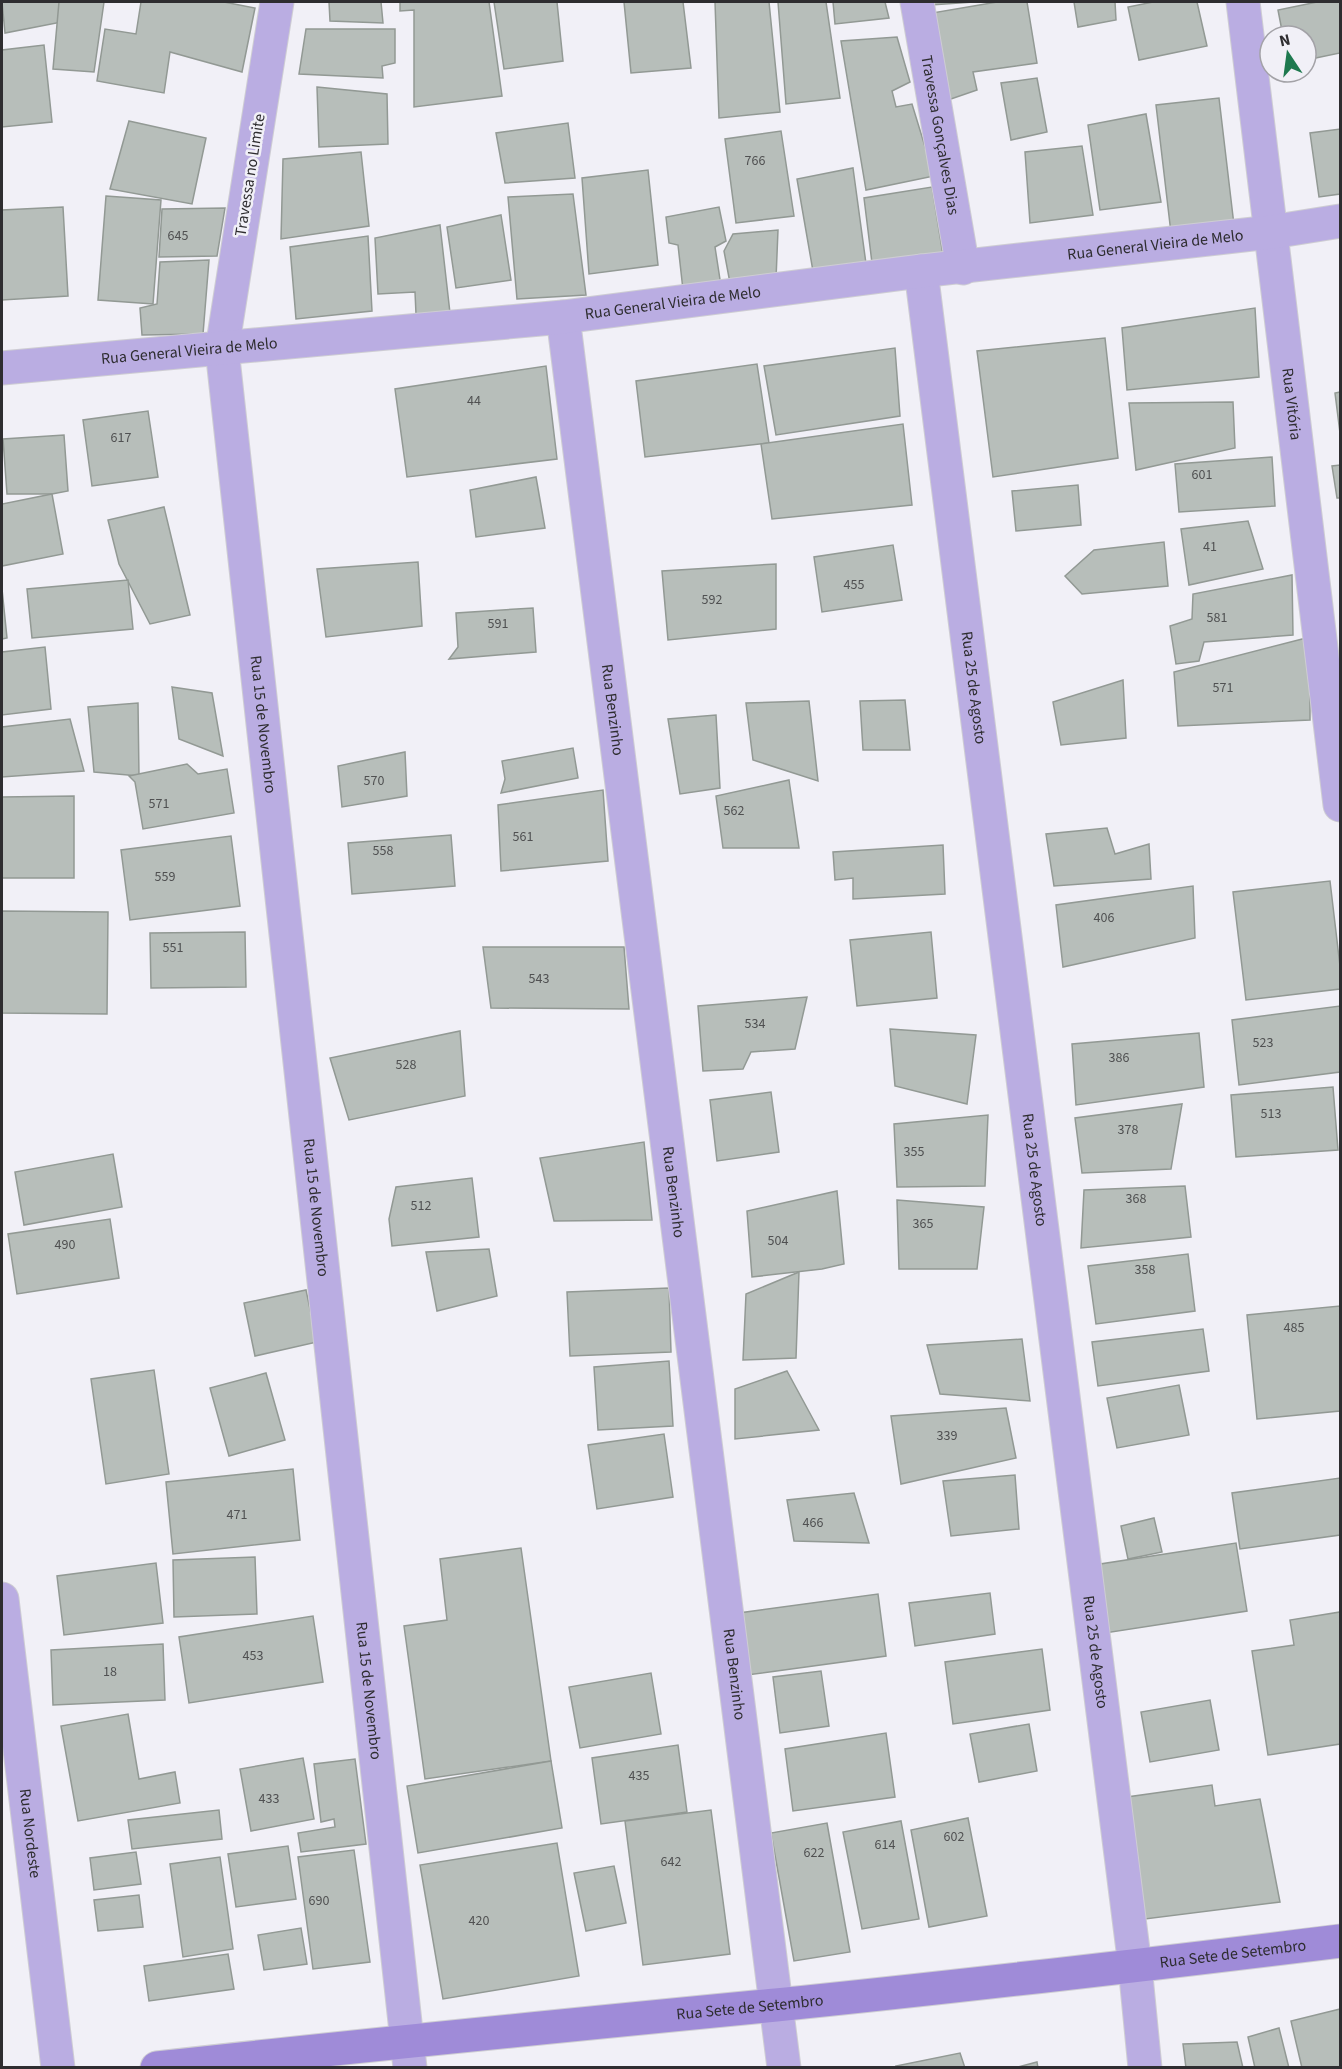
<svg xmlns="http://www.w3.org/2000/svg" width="1342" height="2069" font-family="'Source Sans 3',sans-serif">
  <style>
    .building { fill: #b7beba; stroke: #929994; stroke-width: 1.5 }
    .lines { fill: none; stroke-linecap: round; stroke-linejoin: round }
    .street-casing { stroke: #cecdd3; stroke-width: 35 }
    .secondary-casing { stroke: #cecdd3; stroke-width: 35 }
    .street { stroke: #baade2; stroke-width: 33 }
    .secondary { stroke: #9f8bd8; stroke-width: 33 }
    .labels { text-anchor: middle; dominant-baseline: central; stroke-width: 5; stroke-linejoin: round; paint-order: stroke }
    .number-label { font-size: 14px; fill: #505152 }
    .street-label { font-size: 16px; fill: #2e2d30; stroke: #f1f0f7 }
  </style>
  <rect width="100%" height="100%" fill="#f1f0f7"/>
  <g class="building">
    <path d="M 2,2 L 69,2 L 72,20 L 5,33 Z"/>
    <path d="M 59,2 L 104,2 L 94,72 L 53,69 Z"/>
    <path d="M 141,2 L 224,2 L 255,8 L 242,72 L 170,52 L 164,93 L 97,81 L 105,29 L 136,34 Z"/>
    <path d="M 329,2 L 381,2 L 383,23 L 330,21 Z"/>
    <path d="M 400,2 L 489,2 L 502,96 L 414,107 L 414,10 L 400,11 Z"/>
    <path d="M 494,2 L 557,2 L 563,61 L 504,69 Z"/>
    <path d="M 624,2 L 683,2 L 691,68 L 631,73 Z"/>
    <path d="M 715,2 L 769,2 L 780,112 L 719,118 Z"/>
    <path d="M 778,2 L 826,2 L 840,98 L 786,104 Z"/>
    <path d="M 833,2 L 885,2 L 889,18 L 835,24 Z"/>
    <path d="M 931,2 L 974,2 L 931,5 Z"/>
    <path d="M 997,2 L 1027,2 L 1037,63 L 973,72 L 977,90 L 948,100 L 932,13 Z"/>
    <path d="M 1074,2 L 1115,2 L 1116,20 L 1078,27 Z"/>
    <path d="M 1153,2 L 1197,2 L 1207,46 L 1139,60 L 1128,7 Z"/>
    <path d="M 1317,2 L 1340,2 L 1340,53 L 1306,60 L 1306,36 L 1283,36 L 1278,10 Z"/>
    <path d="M 306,29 L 395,29 L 395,63 L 382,66 L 383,78 L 299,74 Z"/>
    <path d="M 897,37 L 910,82 L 892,91 L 896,107 L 912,104 L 934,176 L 866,190 L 841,41 Z"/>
    <path d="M 44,45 L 52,122 L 2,127 L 2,50 Z"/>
    <path d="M 1037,78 L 1047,132 L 1011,140 L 1001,83 Z"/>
    <path d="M 317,87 L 387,94 L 388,144 L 319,147 Z"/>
    <path d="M 1219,98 L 1234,225 L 1171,233 L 1156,105 Z"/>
    <path d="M 1146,114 L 1161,202 L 1100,210 L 1088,125 Z"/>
    <path d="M 129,121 L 206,138 L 192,204 L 110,189 Z"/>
    <path d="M 568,123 L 575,178 L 505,183 L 496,133 Z"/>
    <path d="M 1340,129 L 1340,194 L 1319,197 L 1310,133 Z"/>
    <path d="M 781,131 L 794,216 L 736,223 L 725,139 Z"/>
    <path d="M 1082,146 L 1093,215 L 1030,223 L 1025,152 Z"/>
    <path d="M 361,152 L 369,226 L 281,239 L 283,159 Z"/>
    <path d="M 853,168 L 867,271 L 814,277 L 797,179 Z"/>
    <path d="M 648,170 L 658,265 L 589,274 L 582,178 Z"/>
    <path d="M 932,187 L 943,255 L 872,263 L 864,198 Z"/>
    <path d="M 573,194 L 586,295 L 517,299 L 508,197 Z"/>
    <path d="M 106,196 L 161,200 L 153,304 L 98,300 Z"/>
    <path d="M 63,207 L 68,296 L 2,300 L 2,210 Z"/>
    <path d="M 719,207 L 726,241 L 715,247 L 721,286 L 683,290 L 678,245 L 669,243 L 666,217 Z"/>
    <path d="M 225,208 L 217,256 L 159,257 L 162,209 Z"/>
    <path d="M 501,215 L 511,280 L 456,288 L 447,227 Z"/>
    <path d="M 440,225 L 450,313 L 416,314 L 415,292 L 378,294 L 375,238 Z"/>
    <path d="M 778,230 L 776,279 L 730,283 L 724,251 L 733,234 Z"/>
    <path d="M 368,236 L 372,311 L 296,319 L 290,247 Z"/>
    <path d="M 209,260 L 203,334 L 142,335 L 140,308 L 157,304 L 160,262 Z"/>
    <path d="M 1255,308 L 1259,377 L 1127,390 L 1122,328 Z"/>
    <path d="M 1105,338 L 1118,458 L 993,477 L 977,351 Z"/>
    <path d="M 895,348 L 900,416 L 776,435 L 764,366 Z"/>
    <path d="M 757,364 L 769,443 L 645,457 L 636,381 Z"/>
    <path d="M 546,366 L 557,459 L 407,477 L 395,389 Z"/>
    <path d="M 1340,392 L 1340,433 L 1335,393 Z"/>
    <path d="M 1233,402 L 1235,448 L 1136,470 L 1129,403 Z"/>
    <path d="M 148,411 L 158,477 L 92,486 L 83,420 Z"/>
    <path d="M 903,424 L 912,505 L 772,519 L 761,444 Z"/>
    <path d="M 64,435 L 68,491 L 52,494 L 7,494 L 3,439 Z"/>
    <path d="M 1272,457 L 1275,506 L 1179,512 L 1175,464 Z"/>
    <path d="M 1340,465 L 1340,498 L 1337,498 L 1332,466 Z"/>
    <path d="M 536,477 L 545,528 L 476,537 L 470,490 Z"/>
    <path d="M 1078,485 L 1081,525 L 1016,531 L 1012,491 Z"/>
    <path d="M 52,494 L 63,554 L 2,566 L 2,504 Z"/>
    <path d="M 164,507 L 190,615 L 150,624 L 119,564 L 108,520 Z"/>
    <path d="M 1248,521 L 1263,569 L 1189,585 L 1181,529 Z"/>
    <path d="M 1164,542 L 1168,586 L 1082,594 L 1065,576 L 1094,550 Z"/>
    <path d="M 893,545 L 902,600 L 822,612 L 814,557 Z"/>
    <path d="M 418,562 L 422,626 L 326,637 L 317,569 Z"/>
    <path d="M 776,564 L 776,629 L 668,640 L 662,571 Z"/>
    <path d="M 1292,575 L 1293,635 L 1204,642 L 1199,661 L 1176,664 L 1170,626 L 1192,619 L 1193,594 Z"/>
    <path d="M 128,580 L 133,629 L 32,638 L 27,589 Z"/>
    <path d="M 2,589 L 7,638 L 2,639 Z"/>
    <path d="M 533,608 L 536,652 L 449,659 L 458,647 L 456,613 Z"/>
    <path d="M 1310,637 L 1310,720 L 1178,726 L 1174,672 Z"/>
    <path d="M 45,647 L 51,709 L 2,715 L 2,652 Z"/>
    <path d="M 1123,680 L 1126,738 L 1061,745 L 1053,702 Z"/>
    <path d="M 172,687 L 212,693 L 223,756 L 179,739 Z"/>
    <path d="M 905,700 L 910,750 L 863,750 L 860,701 Z"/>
    <path d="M 809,701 L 818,781 L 753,760 L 746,703 Z"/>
    <path d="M 138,703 L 139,776 L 94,772 L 88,707 Z"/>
    <path d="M 716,715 L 720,788 L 680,794 L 668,719 Z"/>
    <path d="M 70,719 L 84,771 L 2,777 L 2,727 Z"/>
    <path d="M 573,748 L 578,778 L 501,793 L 505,779 L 502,761 Z"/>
    <path d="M 405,752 L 407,796 L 342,807 L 338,766 Z"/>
    <path d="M 187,764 L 198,774 L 227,769 L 234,813 L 143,829 L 135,782 L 129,776 Z"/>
    <path d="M 789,780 L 799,848 L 723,848 L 716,796 Z"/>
    <path d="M 603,790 L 608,861 L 501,871 L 498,805 Z"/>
    <path d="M 74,796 L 74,878 L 2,878 L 2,797 Z"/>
    <path d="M 1107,828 L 1115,854 L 1149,844 L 1151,879 L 1054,886 L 1046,834 Z"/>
    <path d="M 451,835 L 455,886 L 352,894 L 348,843 Z"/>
    <path d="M 231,836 L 240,906 L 130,920 L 121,850 Z"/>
    <path d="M 943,845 L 945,894 L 853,899 L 853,878 L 835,880 L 833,852 Z"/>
    <path d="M 1330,881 L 1340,966 L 1340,989 L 1246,1000 L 1233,892 Z"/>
    <path d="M 1193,886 L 1195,938 L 1063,967 L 1056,905 Z"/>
    <path d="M 2,911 L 108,912 L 107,1014 L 2,1013 Z"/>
    <path d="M 245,932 L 246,987 L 151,988 L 150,933 Z"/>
    <path d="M 931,932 L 937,998 L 857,1006 L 850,940 Z"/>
    <path d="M 483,947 L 624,947 L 629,1009 L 491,1008 Z"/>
    <path d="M 807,997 L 795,1049 L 751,1052 L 743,1069 L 703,1071 L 698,1006 Z"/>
    <path d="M 1340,1006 L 1340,1072 L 1239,1085 L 1232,1020 Z"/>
    <path d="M 890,1029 L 976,1035 L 967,1104 L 895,1086 Z"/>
    <path d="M 460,1031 L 465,1096 L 349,1120 L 330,1058 Z"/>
    <path d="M 1199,1033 L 1204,1087 L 1076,1105 L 1072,1044 Z"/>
    <path d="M 1333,1087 L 1338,1150 L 1236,1157 L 1231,1095 Z"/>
    <path d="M 771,1092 L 779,1152 L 717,1161 L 710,1100 Z"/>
    <path d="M 1182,1104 L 1171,1169 L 1082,1173 L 1075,1118 Z"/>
    <path d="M 988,1115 L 985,1186 L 897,1187 L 894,1124 Z"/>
    <path d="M 644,1142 L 652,1220 L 554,1221 L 540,1158 Z"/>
    <path d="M 113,1154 L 122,1207 L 24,1225 L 15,1172 Z"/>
    <path d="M 472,1178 L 479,1237 L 392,1246 L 389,1219 L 396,1187 Z"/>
    <path d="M 1185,1186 L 1191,1237 L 1081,1248 L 1084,1190 Z"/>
    <path d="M 837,1191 L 844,1264 L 822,1269 L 752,1277 L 747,1211 Z"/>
    <path d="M 897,1200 L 984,1207 L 977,1269 L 899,1269 Z"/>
    <path d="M 110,1219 L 119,1278 L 17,1294 L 8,1234 Z"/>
    <path d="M 489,1249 L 497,1296 L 437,1311 L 426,1252 Z"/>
    <path d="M 1188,1254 L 1195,1311 L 1096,1324 L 1088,1266 Z"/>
    <path d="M 799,1272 L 796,1358 L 743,1360 L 746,1294 Z"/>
    <path d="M 669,1288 L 671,1352 L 570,1356 L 567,1292 Z"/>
    <path d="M 306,1290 L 317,1342 L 255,1356 L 244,1303 Z"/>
    <path d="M 1340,1306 L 1340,1411 L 1257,1419 L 1247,1315 Z"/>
    <path d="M 1203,1329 L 1209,1371 L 1098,1386 L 1092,1342 Z"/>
    <path d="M 1022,1339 L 1030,1401 L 940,1394 L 927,1345 Z"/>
    <path d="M 669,1361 L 673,1426 L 598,1430 L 594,1367 Z"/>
    <path d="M 154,1370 L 169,1474 L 106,1484 L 91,1379 Z"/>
    <path d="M 787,1371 L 819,1430 L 735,1439 L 735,1389 Z"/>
    <path d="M 266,1373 L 285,1440 L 229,1456 L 210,1388 Z"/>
    <path d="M 1179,1385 L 1189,1435 L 1117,1448 L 1107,1398 Z"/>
    <path d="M 1006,1408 L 1016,1458 L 901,1484 L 891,1416 Z"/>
    <path d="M 664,1434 L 673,1497 L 597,1509 L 588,1445 Z"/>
    <path d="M 293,1469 L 300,1540 L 173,1554 L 166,1482 Z"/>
    <path d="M 1015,1475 L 1019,1529 L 951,1536 L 943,1481 Z"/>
    <path d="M 1340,1478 L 1340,1535 L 1240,1549 L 1232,1493 Z"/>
    <path d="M 854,1493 L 869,1543 L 794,1541 L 787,1500 Z"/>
    <path d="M 1154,1518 L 1162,1552 L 1128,1559 L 1121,1526 Z"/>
    <path d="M 1236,1543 L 1247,1611 L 1105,1633 L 1094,1565 Z"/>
    <path d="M 521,1548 L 551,1761 L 425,1779 L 404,1626 L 447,1620 L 440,1559 Z"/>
    <path d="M 255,1557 L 257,1614 L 174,1617 L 173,1560 Z"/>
    <path d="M 156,1563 L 163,1623 L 64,1635 L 57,1576 Z"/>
    <path d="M 990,1593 L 995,1634 L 915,1646 L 909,1603 Z"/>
    <path d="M 878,1594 L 886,1656 L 747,1675 L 739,1613 Z"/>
    <path d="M 1340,1612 L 1340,1744 L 1268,1755 L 1252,1651 L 1294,1645 L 1290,1620 Z"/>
    <path d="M 313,1616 L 323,1682 L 189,1703 L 179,1637 Z"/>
    <path d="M 163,1644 L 165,1700 L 53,1705 L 51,1650 Z"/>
    <path d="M 1042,1649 L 1050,1710 L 953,1724 L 945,1662 Z"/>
    <path d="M 821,1671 L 829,1726 L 780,1733 L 773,1677 Z"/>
    <path d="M 651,1673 L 661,1734 L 580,1748 L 569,1687 Z"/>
    <path d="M 1210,1700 L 1219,1750 L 1150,1762 L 1141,1712 Z"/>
    <path d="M 128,1714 L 139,1779 L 175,1772 L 180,1803 L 78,1821 L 61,1726 Z"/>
    <path d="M 1029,1724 L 1037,1771 L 979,1782 L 970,1734 Z"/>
    <path d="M 886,1733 L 895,1797 L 793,1811 L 785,1749 Z"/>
    <path d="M 678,1745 L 687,1812 L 601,1824 L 592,1758 Z"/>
    <path d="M 303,1758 L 314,1819 L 251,1831 L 240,1769 Z"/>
    <path d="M 355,1759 L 366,1844 L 301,1852 L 298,1833 L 335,1827 L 334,1819 L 321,1822 L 314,1764 Z"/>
    <path d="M 551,1761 L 562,1828 L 418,1853 L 407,1786 Z"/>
    <path d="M 1212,1785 L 1215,1806 L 1260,1799 L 1280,1902 L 1137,1920 L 1120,1798 Z"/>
    <path d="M 219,1810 L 222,1839 L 132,1849 L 128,1820 Z"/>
    <path d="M 711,1810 L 730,1954 L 643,1965 L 625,1821 Z"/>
    <path d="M 968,1818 L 987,1916 L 929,1927 L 911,1830 Z"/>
    <path d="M 901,1821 L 919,1919 L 862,1929 L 843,1832 Z"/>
    <path d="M 827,1823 L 850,1952 L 794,1961 L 771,1833 Z"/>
    <path d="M 557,1843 L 579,1976 L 443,1999 L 420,1865 Z"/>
    <path d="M 288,1846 L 296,1899 L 236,1907 L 228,1854 Z"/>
    <path d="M 354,1850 L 370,1962 L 313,1969 L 298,1857 Z"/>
    <path d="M 136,1852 L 141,1884 L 94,1890 L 90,1858 Z"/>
    <path d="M 220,1857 L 233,1949 L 183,1957 L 170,1864 Z"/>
    <path d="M 614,1866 L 626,1923 L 586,1931 L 574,1873 Z"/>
    <path d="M 139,1895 L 143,1927 L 98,1931 L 94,1900 Z"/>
    <path d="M 301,1928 L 307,1964 L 264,1970 L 258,1935 Z"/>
    <path d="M 228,1954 L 234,1989 L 149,2001 L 144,1966 Z"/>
    <path d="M 1340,2009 L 1340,2068 L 1302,2068 L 1291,2021 Z"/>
    <path d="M 1279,2028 L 1289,2068 L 1255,2068 L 1248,2037 Z"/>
    <path d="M 1237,2042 L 1243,2068 L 1186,2068 L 1183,2044 Z"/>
    <path d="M 960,2053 L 965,2068 L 897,2068 L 896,2066 Z"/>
    <path d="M 1037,2062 L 1038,2068 L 1014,2068 Z"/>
  </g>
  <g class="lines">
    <g class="street-casing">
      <g id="street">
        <path id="s1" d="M 277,2 L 222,349 L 410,2068"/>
        <path id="s2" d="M 917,2 L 963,268"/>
        <path id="s3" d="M 1243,2 L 1340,805"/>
        <path id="s4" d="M 921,271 L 1135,1966 L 1145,2068"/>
        <path id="s5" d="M 563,317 L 784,2068"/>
        <path id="s6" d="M 2,368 L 563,317 L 921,271 L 1272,232 L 1340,221"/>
        <path id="s7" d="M 2,1599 L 58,2068"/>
      </g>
    </g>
    <g class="secondary-casing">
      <g id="secondary">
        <path id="s8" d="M 157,2068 C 363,2045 569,2025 776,2005 C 964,1986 1152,1964 1340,1941"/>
      </g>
    </g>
    <use href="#street" class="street"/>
    <use href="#secondary" class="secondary"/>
  </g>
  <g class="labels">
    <g class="number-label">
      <text x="755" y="161">766</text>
      <text x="178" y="236">645</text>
      <text x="474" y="401">44</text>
      <text x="121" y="438">617</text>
      <text x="1202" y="475">601</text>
      <text x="1210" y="547">41</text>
      <text x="854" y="585">455</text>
      <text x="712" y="600">592</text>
      <text x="1217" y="618">581</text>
      <text x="498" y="624">591</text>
      <text x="1223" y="688">571</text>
      <text x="374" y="781">570</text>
      <text x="159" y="804">571</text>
      <text x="734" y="811">562</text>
      <text x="523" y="837">561</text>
      <text x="383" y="851">558</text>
      <text x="165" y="877">559</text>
      <text x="1104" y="918">406</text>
      <text x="173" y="948">551</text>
      <text x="539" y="979">543</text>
      <text x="755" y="1024">534</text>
      <text x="1263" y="1043">523</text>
      <text x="1119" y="1058">386</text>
      <text x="406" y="1065">528</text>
      <text x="1271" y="1114">513</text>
      <text x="1128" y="1130">378</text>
      <text x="914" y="1152">355</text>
      <text x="1136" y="1199">368</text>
      <text x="421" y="1206">512</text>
      <text x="923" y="1224">365</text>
      <text x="778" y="1241">504</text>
      <text x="65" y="1245">490</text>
      <text x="1145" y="1270">358</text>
      <text x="1294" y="1328">485</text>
      <text x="947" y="1436">339</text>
      <text x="237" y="1515">471</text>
      <text x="813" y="1523">466</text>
      <text x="253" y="1656">453</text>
      <text x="110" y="1672">18</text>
      <text x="639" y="1776">435</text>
      <text x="269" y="1799">433</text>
      <text x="954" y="1837">602</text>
      <text x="885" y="1845">614</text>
      <text x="814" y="1853">622</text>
      <text x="671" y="1862">642</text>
      <text x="319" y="1901">690</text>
      <text x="479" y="1921">420</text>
    </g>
    <g class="street-label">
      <text stroke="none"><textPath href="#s2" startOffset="135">Travessa Gonçalves Dias</textPath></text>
      <text transform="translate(250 175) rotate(-81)">Travessa no Limite</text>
      <text stroke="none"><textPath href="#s6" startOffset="1160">Rua General Vieira de Melo</textPath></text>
      <text stroke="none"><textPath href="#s6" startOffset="674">Rua General Vieira de Melo</textPath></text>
      <text stroke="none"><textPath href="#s6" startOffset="188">Rua General Vieira de Melo</textPath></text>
      <text stroke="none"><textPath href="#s3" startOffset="405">Rua Vitória</textPath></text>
      <text stroke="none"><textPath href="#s4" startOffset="420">Rua 25 de Agosto</textPath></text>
      <text stroke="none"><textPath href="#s5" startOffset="396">Rua Benzinho</textPath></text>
      <text stroke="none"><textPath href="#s1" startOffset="729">Rua 15 de Novembro</textPath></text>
      <text stroke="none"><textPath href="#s4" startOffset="906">Rua 25 de Agosto</textPath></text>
      <text stroke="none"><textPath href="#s5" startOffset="882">Rua Benzinho</textPath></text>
      <text stroke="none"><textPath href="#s1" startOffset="1215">Rua 15 de Novembro</textPath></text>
      <text stroke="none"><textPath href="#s4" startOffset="1392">Rua 25 de Agosto</textPath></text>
      <text stroke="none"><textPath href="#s5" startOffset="1368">Rua Benzinho</textPath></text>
      <text stroke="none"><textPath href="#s1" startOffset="1701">Rua 15 de Novembro</textPath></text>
      <text stroke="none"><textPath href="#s7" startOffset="236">Rua Nordeste</textPath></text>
      <text stroke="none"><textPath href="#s8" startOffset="1082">Rua Sete de Setembro</textPath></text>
      <text stroke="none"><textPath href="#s8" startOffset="596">Rua Sete de Setembro</textPath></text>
    </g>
  </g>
  <rect width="1342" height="2069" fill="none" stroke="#2e2d30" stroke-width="6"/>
  <g transform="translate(1288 54) rotate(347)"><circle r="28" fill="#f1f0f7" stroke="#a3a2a7" stroke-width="1.5"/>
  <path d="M0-4.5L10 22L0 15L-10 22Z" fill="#1e794f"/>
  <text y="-9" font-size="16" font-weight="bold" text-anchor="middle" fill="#2e2d30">N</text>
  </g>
</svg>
